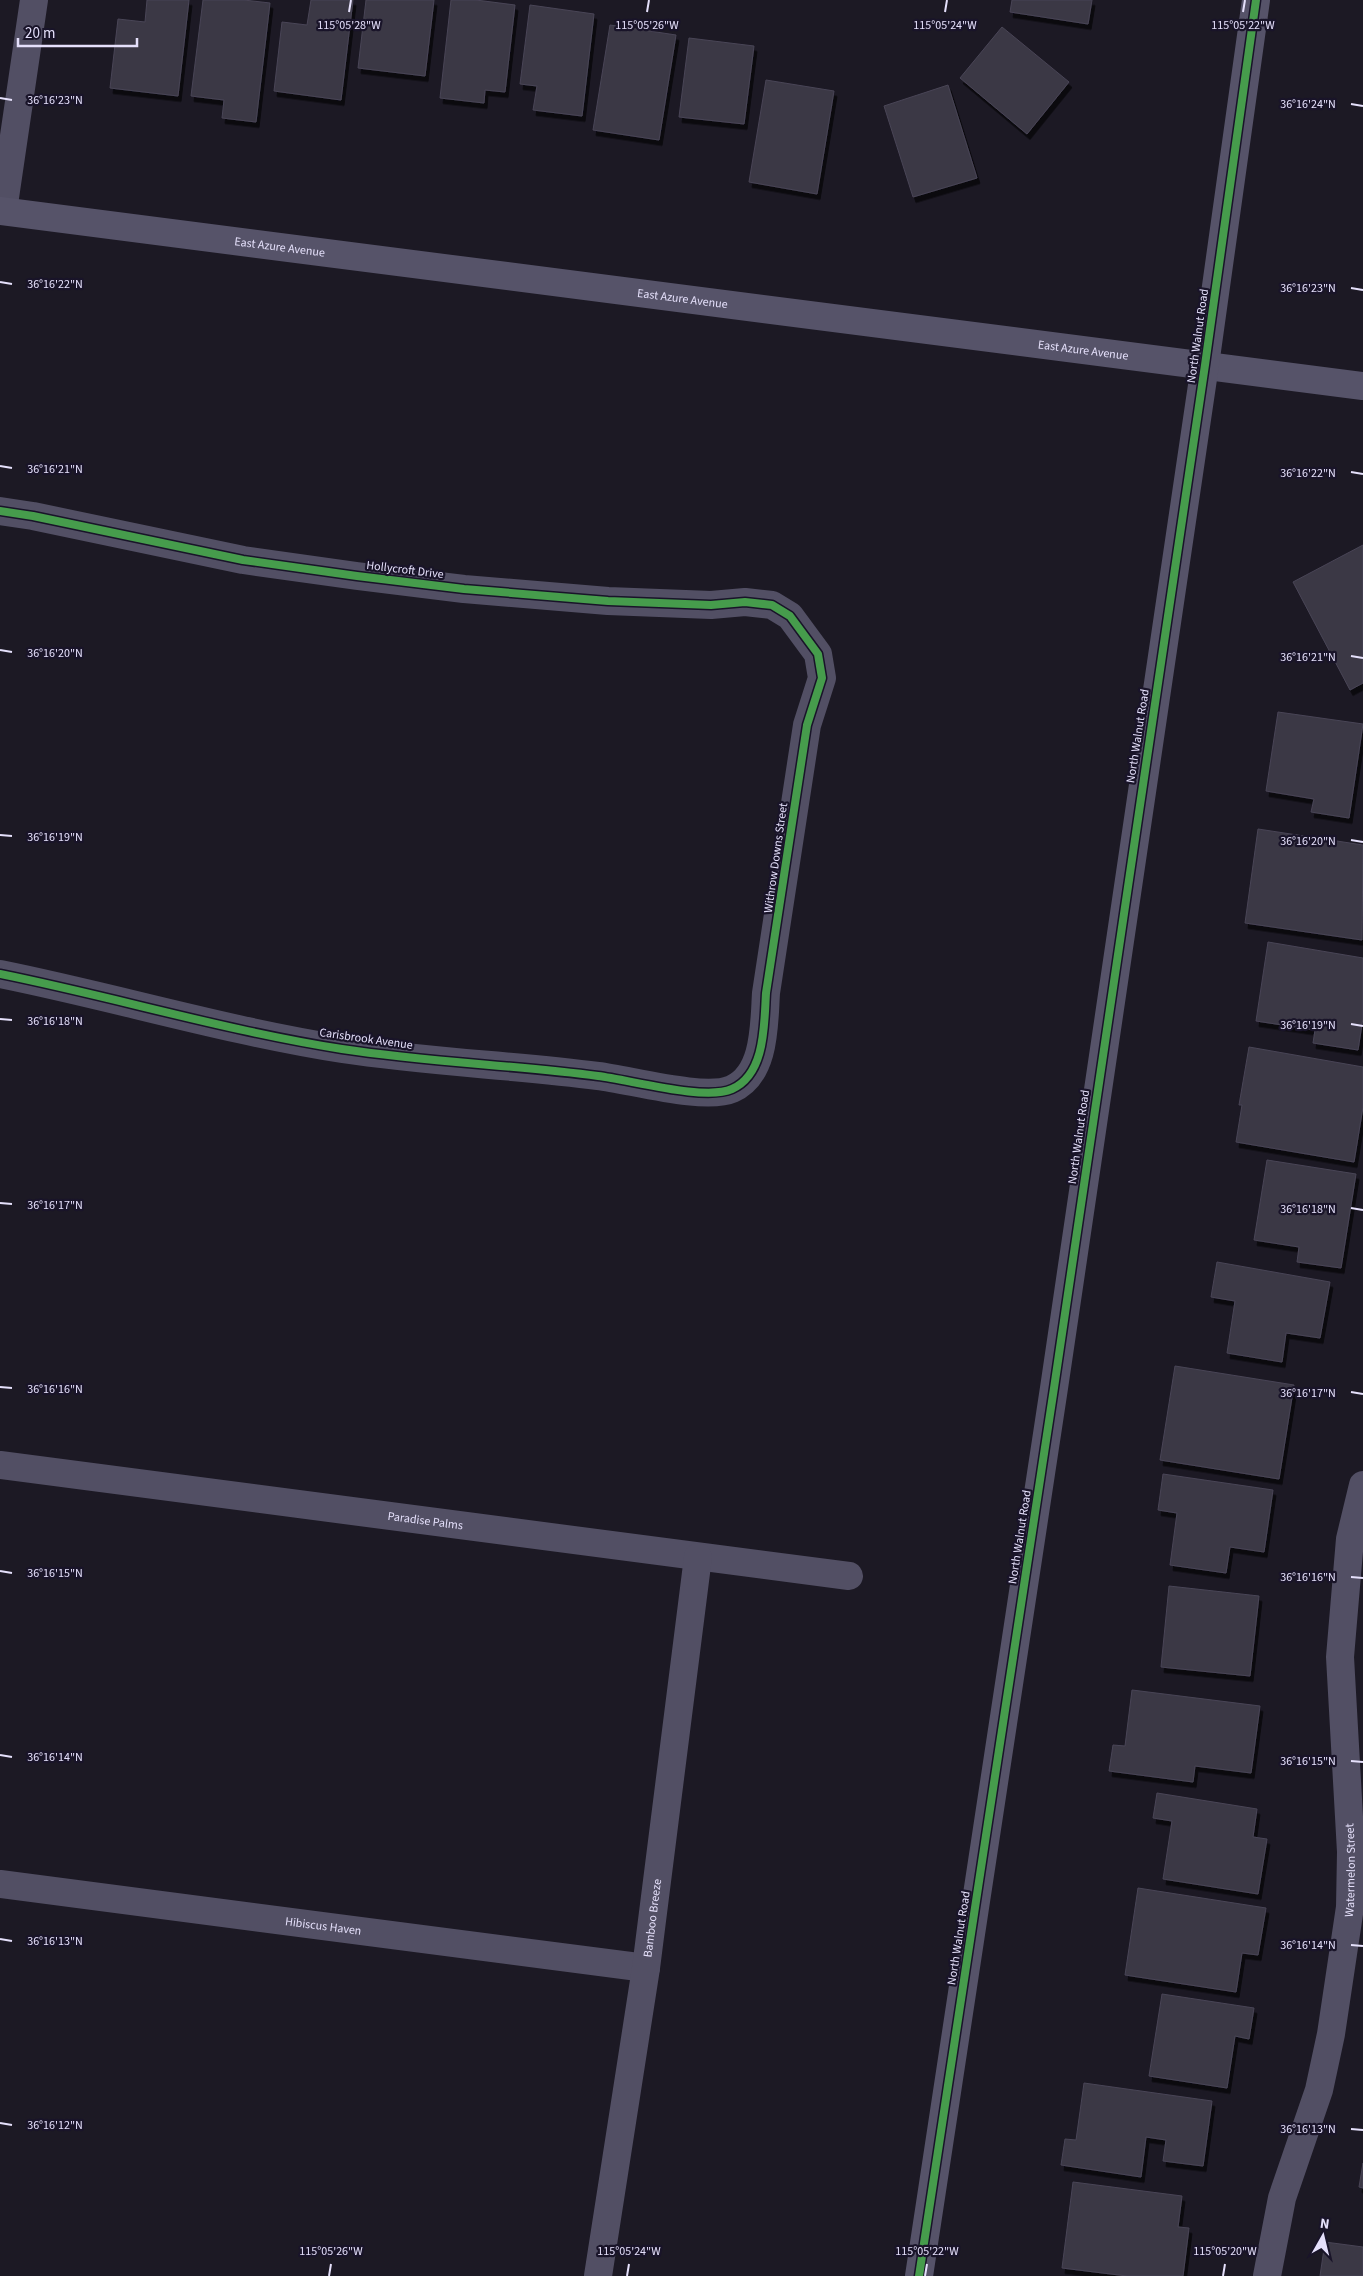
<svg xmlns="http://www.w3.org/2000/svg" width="1363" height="2276" font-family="'Source Sans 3',sans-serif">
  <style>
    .building { fill: #3b3845; stroke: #494556; filter: url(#shadow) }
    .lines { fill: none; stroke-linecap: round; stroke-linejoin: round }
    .street { stroke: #524f64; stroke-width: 28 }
    .secondary { stroke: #565369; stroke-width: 28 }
    .cycleway-casing { stroke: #191429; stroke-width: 11 }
    .cycleway { stroke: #469c4c; stroke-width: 8 }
    .ticks { fill: none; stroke: #e5e0fb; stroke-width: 2 }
    .labels { text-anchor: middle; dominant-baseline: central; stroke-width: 4.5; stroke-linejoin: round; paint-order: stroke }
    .street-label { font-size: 12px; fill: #e5e0fb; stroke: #191429 }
    .ticks-label { font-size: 12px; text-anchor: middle; fill: #e5e0fb; stroke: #191429; stroke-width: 4.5; stroke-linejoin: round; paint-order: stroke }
  </style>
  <defs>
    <filter id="shadow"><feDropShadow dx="3" dy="5.5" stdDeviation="0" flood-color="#0009"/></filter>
  </defs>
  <rect width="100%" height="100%" fill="#1c1924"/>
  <g class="building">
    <path d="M 147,0 L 189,0 L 178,96 L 110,88 L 118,19 L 145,22 Z"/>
    <path d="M 203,0 L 244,0 L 270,3 L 256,122 L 222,118 L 224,100 L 191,96 Z"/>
    <path d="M 311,0 L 353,0 L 341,100 L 274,91 L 282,22 L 307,25 Z"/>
    <path d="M 366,0 L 434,0 L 425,76 L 358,68 Z"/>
    <path d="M 451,0 L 476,0 L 515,5 L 505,92 L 485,90 L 484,103 L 440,98 Z"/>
    <path d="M 1012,0 L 1092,0 L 1088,24 L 1010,12 Z"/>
    <path d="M 530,5 L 594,14 L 582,116 L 533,110 L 537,86 L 520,84 Z"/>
    <path d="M 610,25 L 676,35 L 659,140 L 593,130 Z"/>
    <path d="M 1002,27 L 1069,82 L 1027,134 L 960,78 Z"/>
    <path d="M 689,38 L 754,46 L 744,124 L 679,117 Z"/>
    <path d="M 766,80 L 834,91 L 817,194 L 749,182 Z"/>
    <path d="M 948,85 L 977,178 L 913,197 L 884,106 Z"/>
    <path d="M 1363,545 L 1363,683 L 1350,690 L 1293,582 Z"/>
    <path d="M 1278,712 L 1363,724 L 1349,818 L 1311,812 L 1314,799 L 1266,791 Z"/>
    <path d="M 1258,829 L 1363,845 L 1362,940 L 1245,923 Z"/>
    <path d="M 1268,942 L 1363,958 L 1363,1018 L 1358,1050 L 1313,1043 L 1315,1030 L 1256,1021 Z"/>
    <path d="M 1249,1047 L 1363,1067 L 1363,1107 L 1354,1162 L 1236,1142 L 1242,1105 L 1239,1105 Z"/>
    <path d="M 1267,1160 L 1356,1174 L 1341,1268 L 1297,1262 L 1299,1247 L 1254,1240 Z"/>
    <path d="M 1217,1262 L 1330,1282 L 1320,1338 L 1286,1333 L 1282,1362 L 1227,1353 L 1235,1301 L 1211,1297 Z"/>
    <path d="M 1175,1366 L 1294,1385 L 1279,1479 L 1160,1460 Z"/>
    <path d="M 1163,1474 L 1273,1490 L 1264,1552 L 1230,1547 L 1226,1573 L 1170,1565 L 1177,1513 L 1158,1510 Z"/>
    <path d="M 1169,1586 L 1259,1596 L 1250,1676 L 1161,1667 Z"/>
    <path d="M 1132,1690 L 1260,1706 L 1251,1773 L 1195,1766 L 1193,1782 L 1109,1771 L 1113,1745 L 1125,1746 Z"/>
    <path d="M 1157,1793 L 1257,1809 L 1253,1837 L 1267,1839 L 1258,1894 L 1163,1879 L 1172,1821 L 1153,1818 Z"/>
    <path d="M 1138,1888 L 1266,1908 L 1258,1955 L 1242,1953 L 1236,1992 L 1125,1975 Z"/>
    <path d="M 1162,1994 L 1254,2008 L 1249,2039 L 1235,2036 L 1227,2088 L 1149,2076 Z"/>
    <path d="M 1084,2083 L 1212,2101 L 1203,2166 L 1163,2161 L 1166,2140 L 1146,2137 L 1141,2177 L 1061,2165 L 1065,2139 L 1076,2140 Z"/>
    <path d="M 1363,2163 L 1363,2188 L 1359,2187 Z"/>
    <path d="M 1073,2182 L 1182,2196 L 1178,2227 L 1189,2228 L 1183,2276 L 1127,2276 L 1062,2268 Z"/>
    <path d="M 1325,2242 L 1363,2247 L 1363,2276 L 1320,2276 Z"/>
  </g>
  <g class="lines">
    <g class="street">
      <path d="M 3,211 L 34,0"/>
      <path d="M 0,511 L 33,516 L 243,560 L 357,576 L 464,589 L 608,601 L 711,605 L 745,602 L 772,605 L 790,616 L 818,654 L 822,678 L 807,725 L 766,993 C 764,1023 766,1074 732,1089 C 705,1101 631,1080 598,1076 C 513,1065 427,1062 342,1049 C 227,1031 114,997 0,974"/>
      <path id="s1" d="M 0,1465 L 849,1576"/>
      <path id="s2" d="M 0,1884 L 646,1968"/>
      <path id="s3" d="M 598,2276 L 646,1968 L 698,1557"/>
      <path id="s4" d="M 1267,2276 L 1282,2198 L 1319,2090 L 1331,2034 L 1350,1907 L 1351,1852 L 1340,1657 L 1350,1539 L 1363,1485"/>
    </g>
    <g class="secondary">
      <path id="s5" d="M 0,211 L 1363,386"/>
      <path d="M 919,2276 L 1054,1388 L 1205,365 L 1256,0"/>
    </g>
    <g class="cycleway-casing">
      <g id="cycleway">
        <path d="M 0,511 L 33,516 L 243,560 L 357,576 L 464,589 L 608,601 L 711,605 L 745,602 L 772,605 L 790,616 L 818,654 L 822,678 L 807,725 L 766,993 C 764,1023 766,1074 732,1089 C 705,1101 631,1080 598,1076 C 513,1065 427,1062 342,1049 C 227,1031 114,997 0,974"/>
        <path d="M 919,2276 L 1054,1388 L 1205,365 L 1256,0"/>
      </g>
    </g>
    <use href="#cycleway" class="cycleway"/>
  </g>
  <path class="ticks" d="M 349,12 L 351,0M 647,12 L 649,0M 945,12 L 947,0M 1243,12 L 1245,0M 0,98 L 12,100M 1351,104 L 1363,106M 0,282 L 12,284M 1351,288 L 1363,290M 0,466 L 12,468M 1351,472 L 1363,474M 0,650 L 12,652M 1351,656 L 1363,658M 0,835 L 12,836M 1351,840 L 1363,842M 0,1019 L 12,1020M 1351,1024 L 1363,1026M 0,1203 L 12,1204M 1351,1208 L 1363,1210M 0,1387 L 12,1388M 1351,1392 L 1363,1394M 0,1571 L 12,1573M 1351,1577 L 1363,1578M 0,1755 L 12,1757M 1351,1761 L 1363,1762M 0,1939 L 12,1941M 1351,1945 L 1363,1946M 0,2123 L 12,2125M 1351,2129 L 1363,2130M 329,2276 L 331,2264M 627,2276 L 629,2264M 925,2276 L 927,2264M 1223,2276 L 1225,2264"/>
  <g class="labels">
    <g class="street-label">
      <text stroke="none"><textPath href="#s5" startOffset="282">East Azure Avenue</textPath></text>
      <text stroke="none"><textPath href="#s5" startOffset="688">East Azure Avenue</textPath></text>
      <text transform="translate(1198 336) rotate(-82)">North Walnut Road</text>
      <text stroke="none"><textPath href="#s5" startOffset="1092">East Azure Avenue</textPath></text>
      <text transform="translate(405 570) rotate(7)">Hollycroft Drive</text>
      <text transform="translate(1138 736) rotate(-81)">North Walnut Road</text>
      <text transform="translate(776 858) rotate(-82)">Withrow Downs Street</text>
      <text transform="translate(366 1039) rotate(8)">Carisbrook Avenue</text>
      <text transform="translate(1079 1137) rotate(-82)">North Walnut Road</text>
      <text stroke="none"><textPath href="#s1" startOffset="429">Paradise Palms</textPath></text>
      <text transform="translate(1020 1537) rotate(-81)">North Walnut Road</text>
      <text stroke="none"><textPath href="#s4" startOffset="416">Watermelon Street</textPath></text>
      <text stroke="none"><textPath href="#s3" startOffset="362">Bamboo Breeze</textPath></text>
      <text stroke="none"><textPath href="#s2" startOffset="326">Hibiscus Haven</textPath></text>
      <text transform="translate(959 1938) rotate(-81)">North Walnut Road</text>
    </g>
  </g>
  <g class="ticks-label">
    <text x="349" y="29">115°05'28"W</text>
    <text x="647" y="29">115°05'26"W</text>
    <text x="945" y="29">115°05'24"W</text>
    <text x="1243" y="29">115°05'22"W</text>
    <text x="55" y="104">36°16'23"N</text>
    <text x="1308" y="108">36°16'24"N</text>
    <text x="55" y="288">36°16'22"N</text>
    <text x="1308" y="292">36°16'23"N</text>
    <text x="55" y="473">36°16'21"N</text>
    <text x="1308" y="477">36°16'22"N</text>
    <text x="55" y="657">36°16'20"N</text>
    <text x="1308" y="661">36°16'21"N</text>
    <text x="55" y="841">36°16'19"N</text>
    <text x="1308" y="845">36°16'20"N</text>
    <text x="55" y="1025">36°16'18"N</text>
    <text x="1308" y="1029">36°16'19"N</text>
    <text x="55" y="1209">36°16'17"N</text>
    <text x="1308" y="1213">36°16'18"N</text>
    <text x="55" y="1393">36°16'16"N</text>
    <text x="1308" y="1397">36°16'17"N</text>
    <text x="55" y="1577">36°16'15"N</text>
    <text x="1308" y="1581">36°16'16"N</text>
    <text x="55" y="1761">36°16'14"N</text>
    <text x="1308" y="1765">36°16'15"N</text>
    <text x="55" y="1945">36°16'13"N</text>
    <text x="1308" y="1949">36°16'14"N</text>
    <text x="55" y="2129">36°16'12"N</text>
    <text x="1308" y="2133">36°16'13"N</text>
    <text x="331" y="2255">115°05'26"W</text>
    <text x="629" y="2255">115°05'24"W</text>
    <text x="927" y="2255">115°05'22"W</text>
    <text x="1225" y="2255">115°05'20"W</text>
  </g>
  <g transform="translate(1323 2236) rotate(8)" stroke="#191429" stroke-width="4" paint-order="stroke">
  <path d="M0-4L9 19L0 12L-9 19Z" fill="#e5e0fb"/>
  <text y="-8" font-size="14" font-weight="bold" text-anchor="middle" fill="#e5e0fb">N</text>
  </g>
  <path d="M18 38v8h119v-8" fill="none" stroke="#e5e0fb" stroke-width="2.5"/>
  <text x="25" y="38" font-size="15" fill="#e5e0fb" stroke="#191429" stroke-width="4" paint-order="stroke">20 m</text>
</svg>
